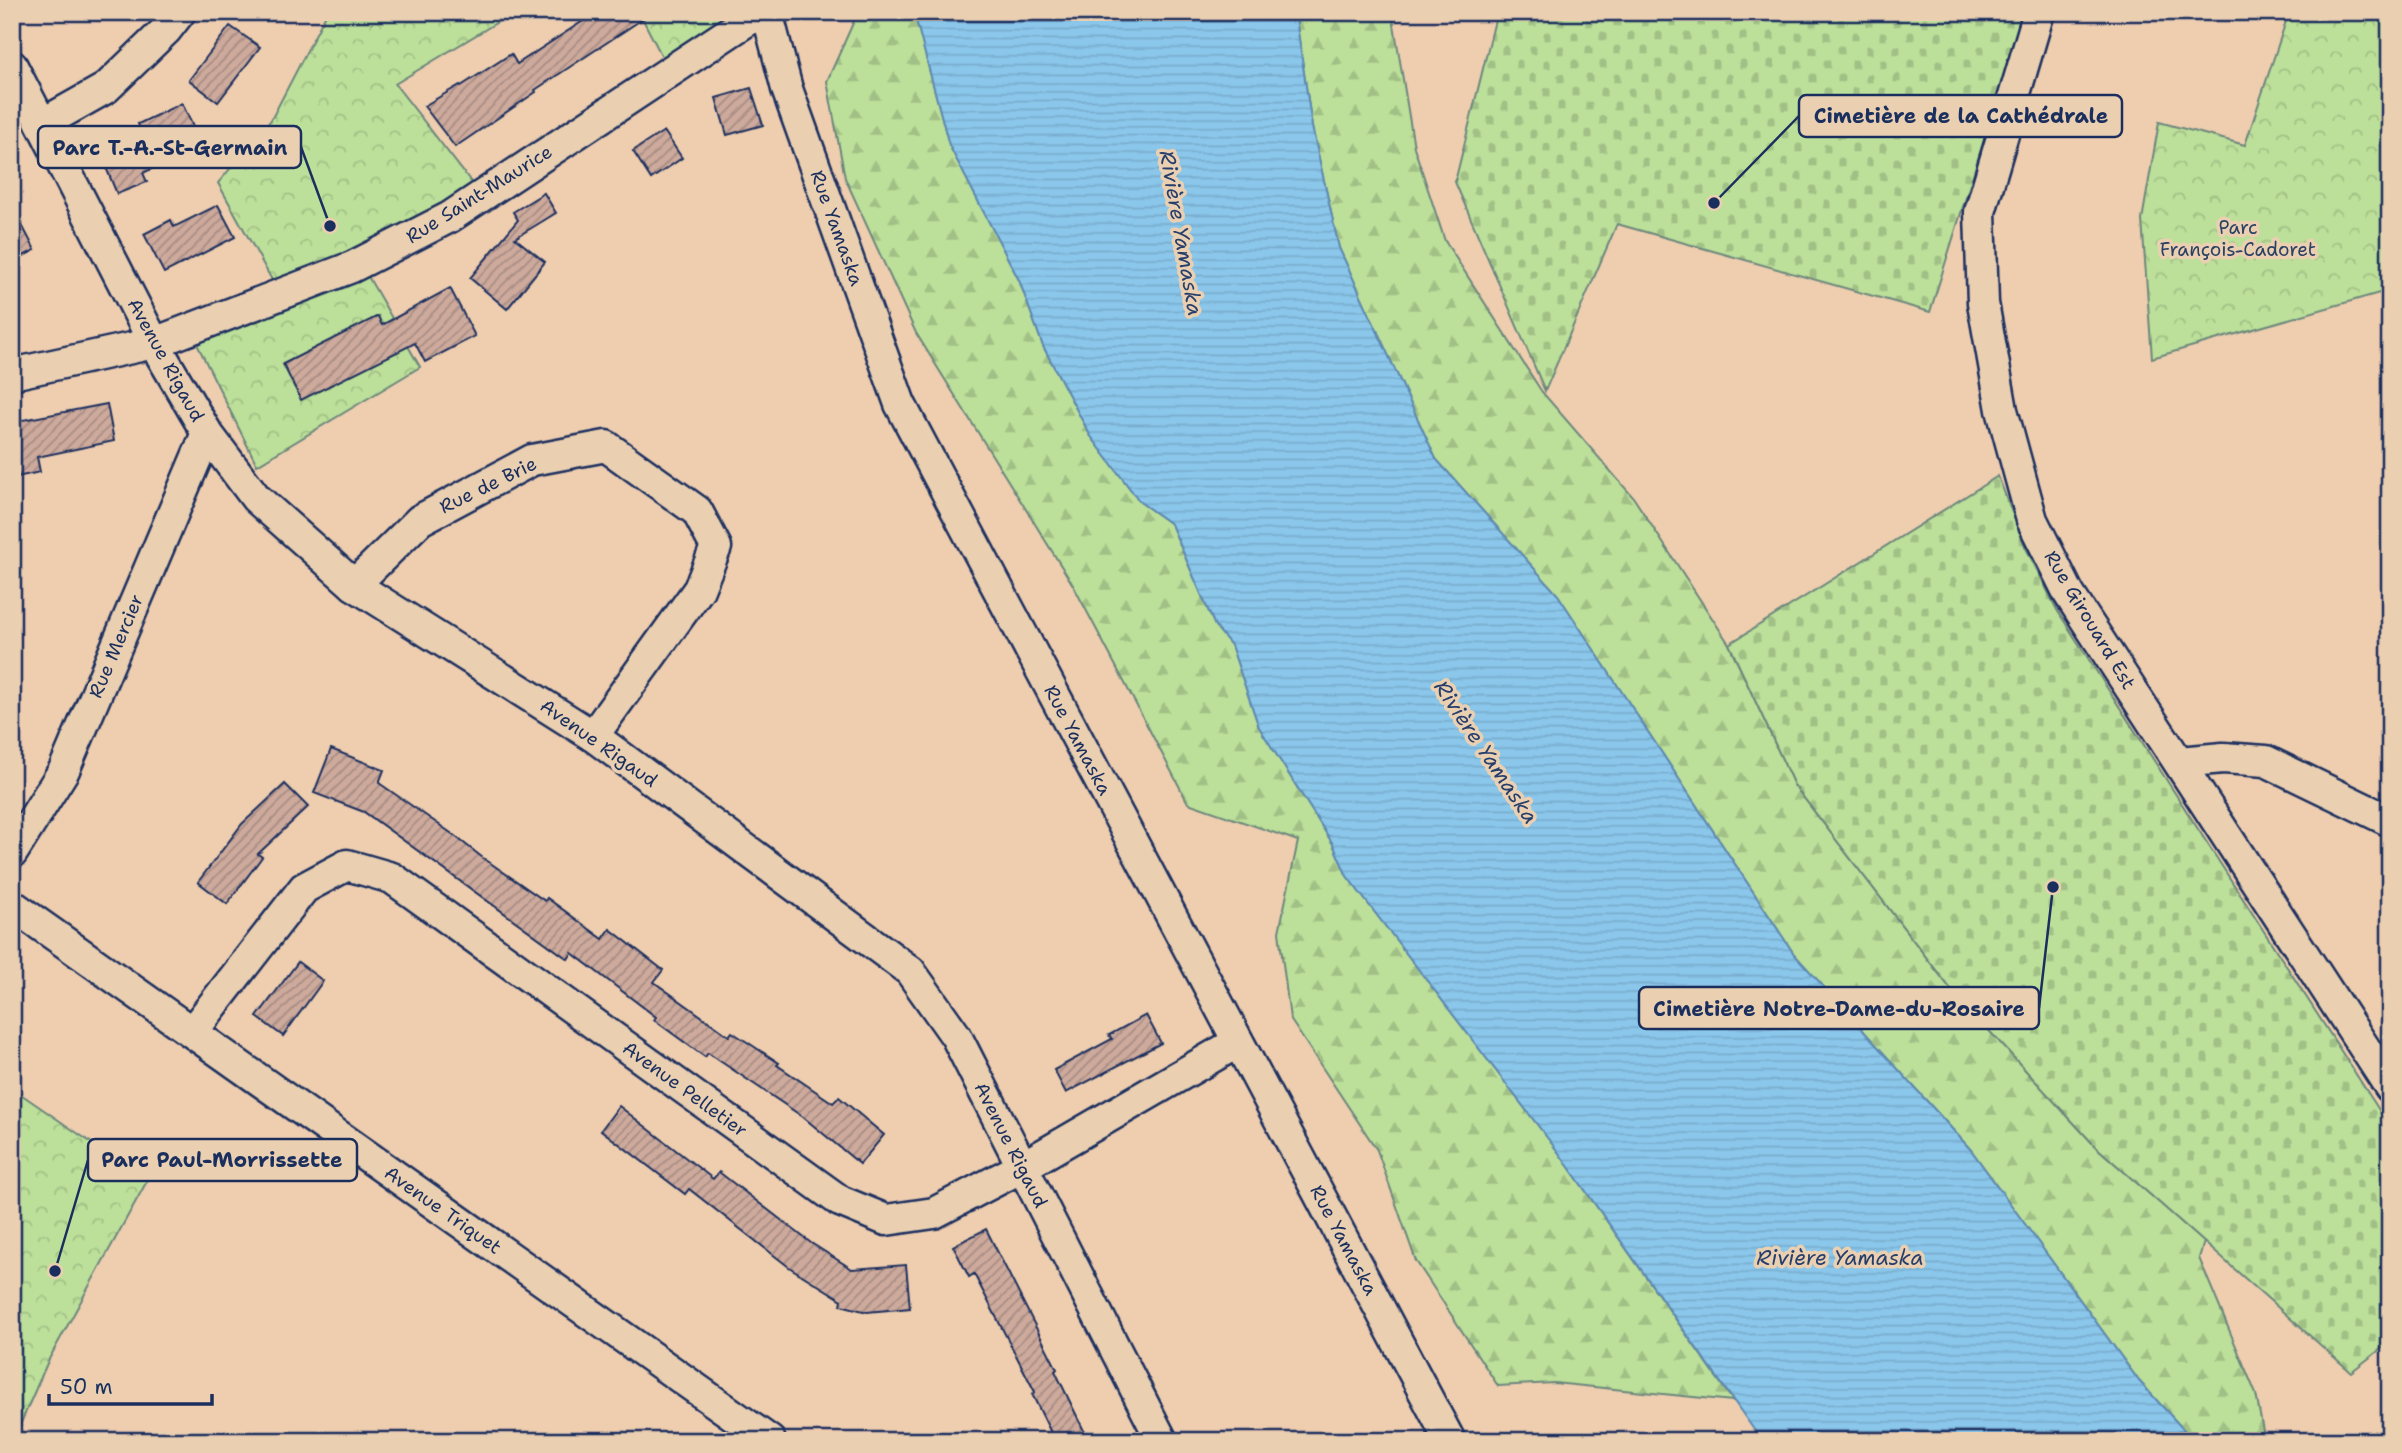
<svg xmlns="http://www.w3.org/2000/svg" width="2402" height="1453" font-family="'Shantell Sans',sans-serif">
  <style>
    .forest { fill: url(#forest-firs); stroke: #6c877c; stroke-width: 2 }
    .cemetery { fill: url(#cemetery-stones); stroke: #6c877c; stroke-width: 2 }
    .park { fill: url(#park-crowns); stroke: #6c877c; stroke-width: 2 }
    .water { fill: url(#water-rules); stroke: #5e8ab3; stroke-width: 2 }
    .building { fill: url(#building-hatch); stroke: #1b2f5e; stroke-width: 2 }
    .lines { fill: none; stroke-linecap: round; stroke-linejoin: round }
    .minor-casing { stroke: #1b2f5e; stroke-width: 35 }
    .minor { stroke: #ead0b1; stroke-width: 30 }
    .labels { text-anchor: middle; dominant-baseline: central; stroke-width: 7; stroke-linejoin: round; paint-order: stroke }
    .street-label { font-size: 19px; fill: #1b2f5e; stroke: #ead0b1 }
    .park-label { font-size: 19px; fill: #2b4164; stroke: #ead0b1 }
    .water-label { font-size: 21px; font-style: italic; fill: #263e6c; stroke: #ead0b1 }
    .leader { fill: none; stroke: #1b2f5e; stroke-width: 2.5 }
    .callout-dot { fill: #1b2f5e; stroke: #ead0b1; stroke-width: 2.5 }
    .callout { fill: #ead0b1; stroke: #1b2f5e; stroke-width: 2.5 }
    .callout-label { font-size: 21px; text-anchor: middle; font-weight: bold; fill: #1b2f5e }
  </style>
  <defs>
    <pattern id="forest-firs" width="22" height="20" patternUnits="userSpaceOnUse" patternTransform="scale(1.75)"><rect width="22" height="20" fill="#bcdf99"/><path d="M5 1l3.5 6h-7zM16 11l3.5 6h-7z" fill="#a1c086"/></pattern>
    <pattern id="cemetery-stones" width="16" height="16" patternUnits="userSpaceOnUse" patternTransform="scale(1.75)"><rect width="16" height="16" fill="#bcdf99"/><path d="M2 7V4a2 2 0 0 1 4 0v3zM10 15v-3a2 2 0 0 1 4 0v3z" fill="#a1c086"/></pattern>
    <pattern id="park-crowns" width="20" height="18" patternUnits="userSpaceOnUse" patternTransform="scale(1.75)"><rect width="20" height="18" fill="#bcdf99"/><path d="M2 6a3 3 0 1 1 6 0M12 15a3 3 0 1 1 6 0" fill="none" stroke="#a1c086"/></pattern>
    <pattern id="water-rules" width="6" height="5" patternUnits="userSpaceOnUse" patternTransform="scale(1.75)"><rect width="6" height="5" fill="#8bc7eb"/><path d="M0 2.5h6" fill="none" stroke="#77abcc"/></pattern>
    <pattern id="building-hatch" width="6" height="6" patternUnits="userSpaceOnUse" patternTransform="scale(1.75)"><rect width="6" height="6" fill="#ceaa9c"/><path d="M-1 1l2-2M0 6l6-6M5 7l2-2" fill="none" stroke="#a68b82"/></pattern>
  </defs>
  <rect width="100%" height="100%" fill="#efceaf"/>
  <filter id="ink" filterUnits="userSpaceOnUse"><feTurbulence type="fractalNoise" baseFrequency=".0143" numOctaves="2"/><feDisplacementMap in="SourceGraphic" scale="14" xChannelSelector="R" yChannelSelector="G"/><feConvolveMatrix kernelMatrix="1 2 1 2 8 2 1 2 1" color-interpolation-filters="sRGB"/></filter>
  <g filter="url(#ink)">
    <g class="forest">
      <path d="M 858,12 L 914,12 L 949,145 L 1019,280 L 1043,346 L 1090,435 L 1140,502 L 1171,524 L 1215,626 L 1231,645 L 1259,727 L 1333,844 L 1347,876 L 1559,1153 L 1733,1401 L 1554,1383 L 1498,1386 L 1416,1261 L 1377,1150 L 1290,1019 L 1279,932 L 1298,841 L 1188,803 L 1073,585 L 916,333 L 845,178 L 827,81 Z"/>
      <path d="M 1295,12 L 1392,12 L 1414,147 L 1445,241 L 1542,392 L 1633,497 L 1729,644 L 1794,785 L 1950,988 L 2095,1146 L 2204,1242 L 2199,1258 L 2256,1394 L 2265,1441 L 2194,1441 L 2139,1381 L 1971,1150 L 1794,954 L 1558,595 L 1436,459 L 1339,248 L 1312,127 Z"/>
    </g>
    <g class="cemetery">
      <path d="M 1497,12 L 2024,12 L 1930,312 L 1617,224 L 1545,391 L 1455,182 Z"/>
      <path d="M 1998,476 L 2025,546 L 2057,610 L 2390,1127 L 2390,1342 L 2351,1372 L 2095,1146 L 1950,988 L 1794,785 L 1729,644 Z"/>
    </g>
    <g class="park">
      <path d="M 327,12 L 514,12 L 395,84 L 479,192 L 358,259 L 420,367 L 257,465 L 194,338 L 282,298 L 218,183 L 271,120 Z"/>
      <path d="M 639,12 L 760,12 L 670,72 Z"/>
      <path d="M 2289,12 L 2390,12 L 2390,290 L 2152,358 L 2142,220 L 2159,122 L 2245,145 Z"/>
      <path d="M 12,1088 L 147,1181 L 48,1361 L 13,1441 Z"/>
    </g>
    <path class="water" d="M 914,12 L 1295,12 L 1312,127 L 1339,248 L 1436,459 L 1558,595 L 1794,954 L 1971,1150 L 2139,1381 L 2194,1441 L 1762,1441 L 1559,1153 L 1347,876 L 1333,844 L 1259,727 L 1231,645 L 1215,626 L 1171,524 L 1140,502 L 1090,435 L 1043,346 L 1019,280 L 949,145 Z"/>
    <g class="building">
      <path d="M 597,12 L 653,12 L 535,90 L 536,92 L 455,147 L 424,106 L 460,85 L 461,86 L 511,54 L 517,64 Z"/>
      <path d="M 230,26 L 260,47 L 218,102 L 189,80 Z"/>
      <path d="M 751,88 L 763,125 L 727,135 L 716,98 Z"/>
      <path d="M 182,103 L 196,133 L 165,148 L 170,160 L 143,173 L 147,182 L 117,194 L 98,148 L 141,130 L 138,124 Z"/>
      <path d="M 664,131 L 682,158 L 651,179 L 633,151 Z"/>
      <path d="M 544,193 L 556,213 L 515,238 L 545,262 L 507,309 L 470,278 L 518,220 L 513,212 Z"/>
      <path d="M 218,205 L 235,237 L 164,273 L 144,234 L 171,220 L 174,227 Z"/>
      <path d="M 12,206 L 35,250 L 12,262 Z"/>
      <path d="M 450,288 L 475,336 L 425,362 L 415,343 L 301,400 L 283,364 L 378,316 L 382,325 Z"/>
      <path d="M 107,404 L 114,441 L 37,457 L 40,472 L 12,478 L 12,422 Z"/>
      <path d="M 331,749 L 384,770 L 379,783 L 451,833 L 483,858 L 545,901 L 547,898 L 603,939 L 610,929 L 663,970 L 654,982 L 729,1036 L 732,1032 L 779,1063 L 777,1065 L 833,1103 L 839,1097 L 884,1135 L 860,1164 L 803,1117 L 708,1053 L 705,1057 L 654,1020 L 656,1017 L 572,953 L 568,959 L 364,812 L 314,793 Z"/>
      <path d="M 285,784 L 308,807 L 258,854 L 262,857 L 227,904 L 198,882 L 242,824 Z"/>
      <path d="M 298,962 L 323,981 L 283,1036 L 257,1017 Z"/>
      <path d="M 1146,1015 L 1161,1043 L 1066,1093 L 1054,1070 L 1112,1039 L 1109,1035 Z"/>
      <path d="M 619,1106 L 713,1179 L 719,1172 L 811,1243 L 852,1269 L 906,1265 L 910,1308 L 867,1312 L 841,1305 L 842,1300 L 789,1267 L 689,1189 L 685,1194 L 601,1130 Z"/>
      <path d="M 986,1229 L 1057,1369 L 1055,1371 L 1089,1441 L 1055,1441 L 1032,1394 L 1035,1392 L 974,1274 L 969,1277 L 953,1246 Z"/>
    </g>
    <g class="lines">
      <g class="minor-casing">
        <g id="minor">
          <path d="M 767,12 L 787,89 L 900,404 L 1450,1441"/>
          <path d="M 2039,12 L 1980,212 L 1983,303 L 2002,410 L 2032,520 L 2069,594 L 2390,1087"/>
          <path d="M 12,66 L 154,343 L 207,433 L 256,498 L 354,585 L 593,736 L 910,971 L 956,1036 L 1162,1441"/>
          <path d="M 42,124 L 106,88 L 166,30 L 180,12"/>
          <path d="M 12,374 L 154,343 L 352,267 L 450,217 L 760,12"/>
          <path d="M 354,585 L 420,520 L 532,460 L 606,446 L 697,511 L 716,547 L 699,589 L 593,736"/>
          <path d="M 2179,762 L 2223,758 L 2266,761 L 2390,821"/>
          <path d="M 12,853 L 64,770 L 207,433"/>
          <path d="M 12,905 L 770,1441"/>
          <path d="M 192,1032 L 304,888 L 347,865 L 392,878 L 840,1201 L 886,1220 L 934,1213 L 1022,1167 L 1238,1042"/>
        </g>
      </g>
      <use href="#minor" class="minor"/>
    </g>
  </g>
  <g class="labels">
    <g class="street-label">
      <text transform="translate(479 194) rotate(-32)">Rue Saint-Maurice</text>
      <text transform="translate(837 228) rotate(70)">Rue Yamaska</text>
      <text transform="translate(166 360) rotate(61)">Avenue Rigaud</text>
      <text transform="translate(488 485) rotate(-26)">Rue de Brie</text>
      <text transform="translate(2090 620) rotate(59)">Rue Girouard Est</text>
      <text transform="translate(116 646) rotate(-67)">Rue Mercier</text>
      <text transform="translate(1078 740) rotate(62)">Rue Yamaska</text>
      <text transform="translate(599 743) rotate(35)">Avenue Rigaud</text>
      <text transform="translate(685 1089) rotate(36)">Avenue Pelletier</text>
      <text transform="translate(1011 1145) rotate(63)">Avenue Rigaud</text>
      <text transform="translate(443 1210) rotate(35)">Avenue Triquet</text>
      <text transform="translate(1344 1240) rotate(62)">Rue Yamaska</text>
    </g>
    <g class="park-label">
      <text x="2238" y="227">Parc<tspan x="2238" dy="22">François-Cadoret</tspan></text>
    </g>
    <g class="water-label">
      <text transform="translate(1181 233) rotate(80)">Rivière Yamaska</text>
      <text transform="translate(1486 752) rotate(56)">Rivière Yamaska</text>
      <text x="1840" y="1258">Rivière Yamaska</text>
    </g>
  </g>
  <path class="leader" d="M1714 203L1799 116M330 226L301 147M2053 887L2039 1008M55 1271L88 1160"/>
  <g class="callout-dot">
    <circle cx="1714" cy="203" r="7"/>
    <circle cx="330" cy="226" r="7"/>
    <circle cx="2053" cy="887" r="7"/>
    <circle cx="55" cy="1271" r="7"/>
  </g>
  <g class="callout">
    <rect x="1799" y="95" width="323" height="42" rx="7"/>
    <rect x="38" y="126" width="263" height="42" rx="7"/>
    <rect x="1639" y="987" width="400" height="42" rx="7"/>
    <rect x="88" y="1139" width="269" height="42" rx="7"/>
  </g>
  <g class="callout-label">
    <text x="1961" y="123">Cimetière de la Cathédrale</text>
    <text x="170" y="155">Parc T.-A.-St-Germain</text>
    <text x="1839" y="1016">Cimetière Notre-Dame-du-Rosaire</text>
    <text x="222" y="1167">Parc Paul-Morrissette</text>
  </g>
  <rect width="2402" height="1453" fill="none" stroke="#ead0b1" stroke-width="42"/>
  <rect x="21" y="21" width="2360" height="1411" fill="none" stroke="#1b2f5e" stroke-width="2.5" filter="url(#ink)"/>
  <path d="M49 1394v10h163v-10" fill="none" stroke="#1b2f5e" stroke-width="3.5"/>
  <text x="60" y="1394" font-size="21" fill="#1b2f5e" stroke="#ead0b1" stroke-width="5" paint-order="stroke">50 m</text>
</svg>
